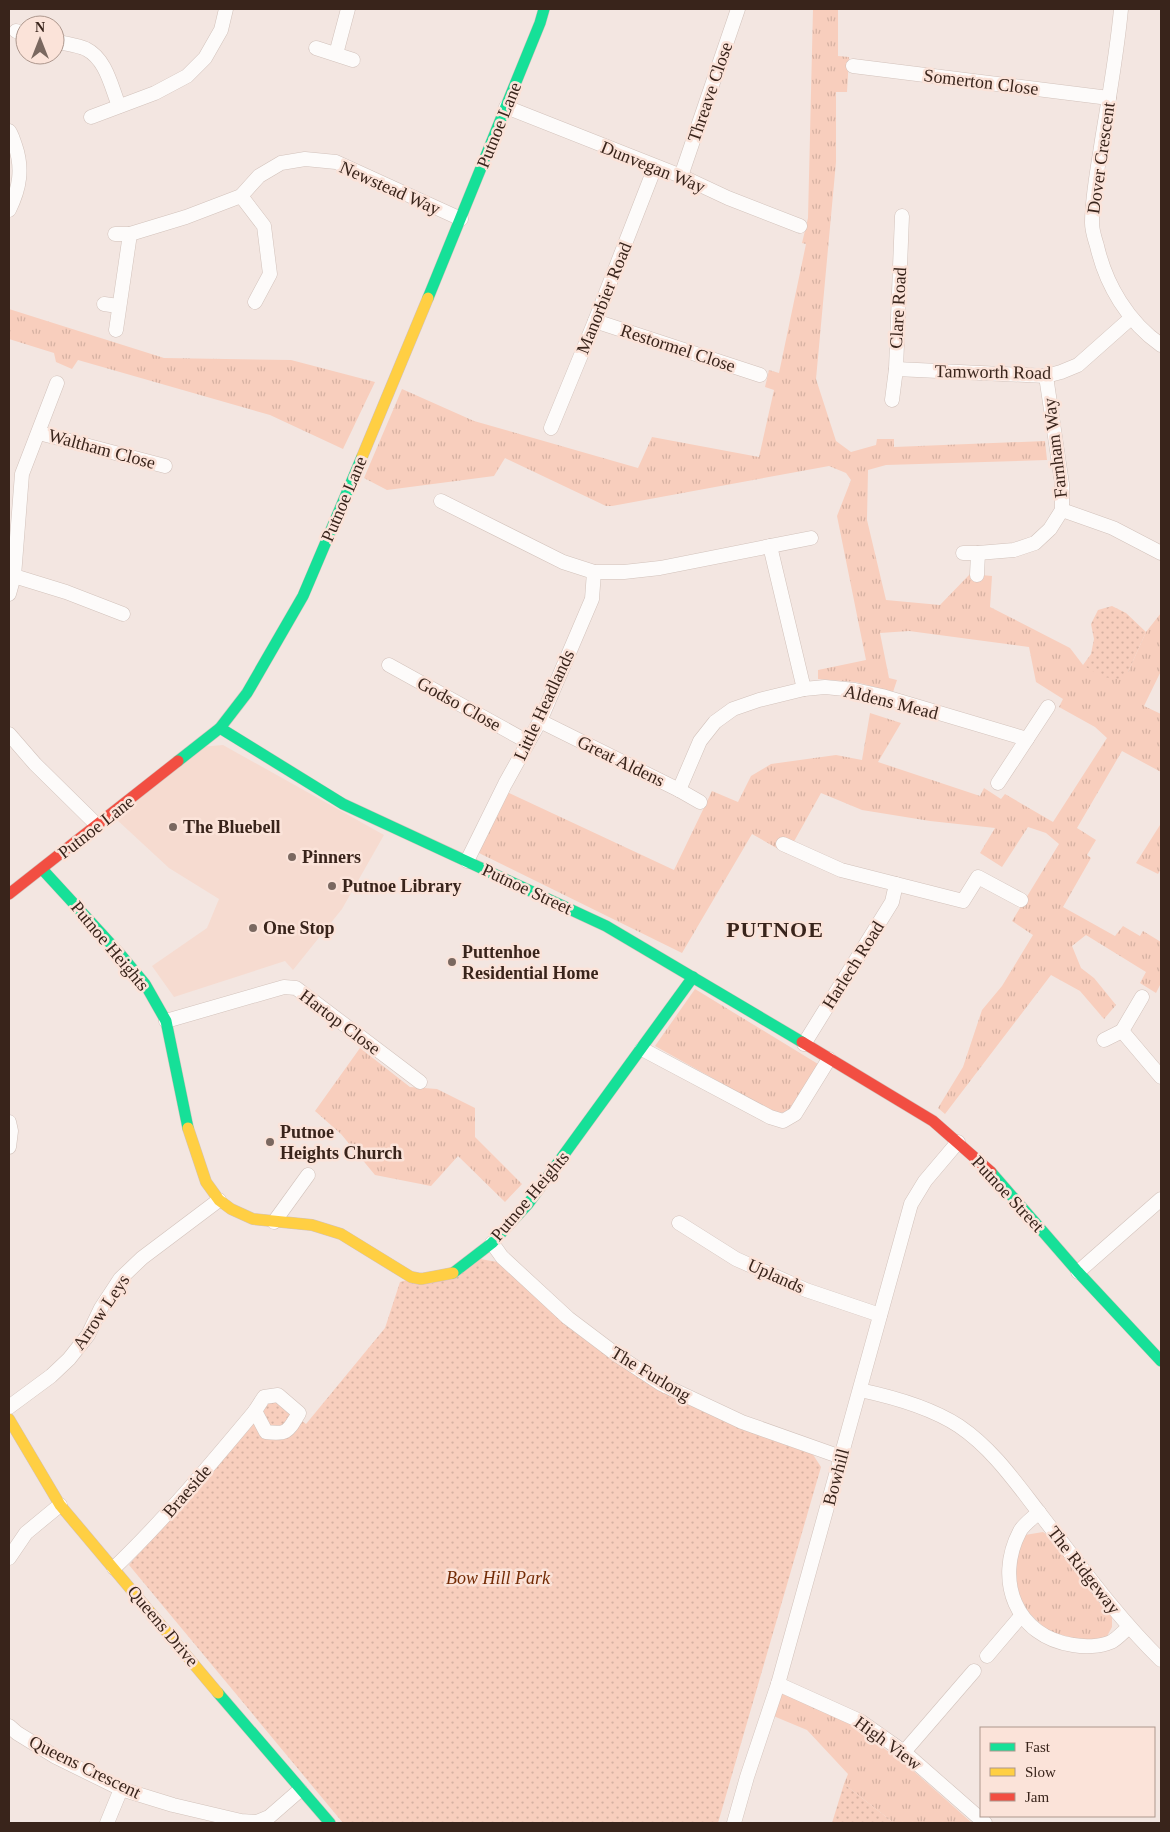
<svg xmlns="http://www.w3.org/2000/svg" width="1170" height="1832" font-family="Georgia,serif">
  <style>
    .built { fill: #f6dbd0 }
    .grass { fill: url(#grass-tufts) }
    .park { fill: url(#park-dots) }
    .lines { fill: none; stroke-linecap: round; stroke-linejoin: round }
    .street-casing { stroke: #d2c2bb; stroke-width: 15 }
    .fast-casing { stroke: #d2c2bb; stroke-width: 12 }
    .slow-casing { stroke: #d2c2bb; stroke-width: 12 }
    .jam-casing { stroke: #d2c2bb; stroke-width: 12 }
    .street { stroke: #fdfbfa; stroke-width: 14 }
    .fast { stroke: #16e098; stroke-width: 11 }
    .slow { stroke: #ffcf43; stroke-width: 11 }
    .jam { stroke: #f24e42; stroke-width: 11 }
    .poi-dot { fill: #7a6860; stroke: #fbe3d9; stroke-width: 2 }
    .labels { text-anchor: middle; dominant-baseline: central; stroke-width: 5; stroke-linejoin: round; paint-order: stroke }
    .street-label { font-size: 18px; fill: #39241b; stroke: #fbe3d9 }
    .poi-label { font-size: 18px; font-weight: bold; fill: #39241b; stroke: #fbe3d9; text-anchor: start }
    .park-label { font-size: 18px; font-style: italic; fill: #732b05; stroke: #fbe3d9 }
    .district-label { font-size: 22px; font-weight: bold; letter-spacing: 1px; fill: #39241b; stroke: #fbe3d9 }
  </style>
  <defs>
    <pattern id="grass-tufts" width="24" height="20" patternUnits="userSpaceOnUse" patternTransform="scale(1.25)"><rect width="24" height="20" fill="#f8cebd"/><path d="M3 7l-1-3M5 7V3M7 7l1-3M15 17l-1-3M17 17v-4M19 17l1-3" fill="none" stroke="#d5b1a2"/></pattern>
    <pattern id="park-dots" width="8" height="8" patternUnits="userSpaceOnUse" patternTransform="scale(1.25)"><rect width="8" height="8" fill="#f8cebd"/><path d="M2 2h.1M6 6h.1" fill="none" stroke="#d5b1a2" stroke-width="1.8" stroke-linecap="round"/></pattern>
  </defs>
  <rect width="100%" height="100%" fill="#f3e6e1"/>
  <path class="built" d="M 223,745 L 384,835 L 342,909 L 293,970 L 285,961 L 174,997 L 152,966 L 207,928 L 219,899 L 169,868 L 115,818 L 200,747 Z"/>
  <g class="grass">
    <path d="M 813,9 L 838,9 L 838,56 L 849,57 L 847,92 L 836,92 L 836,162 L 816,379 L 836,441 L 851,452 L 876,445 L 877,439 L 894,439 L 894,447 L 1045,441 L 1047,460 L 886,465 L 868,470 L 867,520 L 886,600 L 940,605 L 970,574 L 992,576 L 990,607 L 1070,648 L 1083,665 L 1128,672 L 1146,632 L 1161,613 L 1161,671 L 1144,706 L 1161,714 L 1161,772 L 1122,751 L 1077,828 L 1096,840 L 1087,855 L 1091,858 L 1063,907 L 1115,936 L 1123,926 L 1140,936 L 1143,931 L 1161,942 L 1161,983 L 1156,993 L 1140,983 L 1146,972 L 1086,935 L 1072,946 L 1081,968 L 1094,978 L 1116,1005 L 1104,1019 L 1080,991 L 1051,975 L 945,1114 L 938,1108 L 963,1067 L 982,1010 L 1002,986 L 1033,935 L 1012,921 L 1059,844 L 1046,833 L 1028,827 L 1002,867 L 980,853 L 995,828 L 930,821 L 862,810 L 821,793 L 787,854 L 752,834 L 682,953 L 477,852 L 507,792 L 674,870 L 712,791 L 738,802 L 751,776 L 771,764 L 836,755 L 862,760 L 870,713 L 901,723 L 878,762 L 980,796 L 984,788 L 1001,799 L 1005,794 L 1053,822 L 1107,738 L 1095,727 L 1059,707 L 1063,699 L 1036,682 L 1029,647 L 909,631 L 880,633 L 889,678 L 897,680 L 893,692 L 856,682 L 818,679 L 818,670 L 866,660 L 837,516 L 851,480 L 846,473 L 829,466 L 612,506 L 606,506 L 505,458 L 494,476 L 387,490 L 364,478 L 402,389 L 474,421 L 638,468 L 652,437 L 759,457 L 774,390 L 765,387 L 769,370 L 779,373 L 806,244 L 802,243 L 808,218 Z"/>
    <path d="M 9,309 L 164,358 L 291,360 L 375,382 L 343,449 L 270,415 L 78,360 L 72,369 L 56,362 L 54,353 L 9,339 Z"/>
    <path d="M 1160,825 L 1161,826 L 1161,869 L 1158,874 L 1136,863 Z"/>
    <path d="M 695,989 L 818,1064 L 791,1110 L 777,1114 L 655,1046 Z"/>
    <path d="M 360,1048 L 410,1087 L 437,1089 L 475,1108 L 475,1137 L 522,1184 L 505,1202 L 458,1156 L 431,1186 L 375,1175 L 341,1134 L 315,1111 Z"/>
    <path d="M 1043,1532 L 1055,1540 L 1112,1614 L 1112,1627 L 1106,1638 L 1087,1642 L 1048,1631 L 1029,1613 L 1018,1595 L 1014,1575 L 1016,1554 L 1025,1535 Z"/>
    <path d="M 780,1693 L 844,1719 L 908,1766 L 972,1823 L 894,1823 L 844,1784 L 848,1774 L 807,1730 L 771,1715 Z"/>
  </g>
  <g class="park">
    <path d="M 1112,606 L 1126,613 L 1146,632 L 1128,672 L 1120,679 L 1102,677 L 1083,665 L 1091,654 L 1094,639 L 1091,624 L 1098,610 Z"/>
    <path d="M 480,1259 L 498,1262 L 651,1385 L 812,1453 L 821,1467 L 718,1823 L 343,1823 L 129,1565 L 265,1403 L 275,1400 L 306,1424 L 385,1328 L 400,1282 Z"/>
    <path d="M 844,1784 L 894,1823 L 832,1823 Z"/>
  </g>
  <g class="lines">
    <g class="street-casing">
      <g id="street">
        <path d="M 1121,9 C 1117,53 1109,97 1102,140 C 1098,168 1092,196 1092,223 C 1092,231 1095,239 1097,246 C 1106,285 1128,322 1161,345"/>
        <path d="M 16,31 L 25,34"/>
        <path d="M 55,41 C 65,44 77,45 86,49 C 106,59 111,86 119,106"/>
        <path d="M 316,48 L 353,60"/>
        <path d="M 336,54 L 348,9"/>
        <path d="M 853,66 L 1109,98"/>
        <path d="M 506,107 L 681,176 L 728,198 L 800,226"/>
        <path d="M 91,117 L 155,93 L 187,76 L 205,58 L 221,30 L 226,9"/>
        <path d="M 9,131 C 12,135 13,140 15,145 C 23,168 20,188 9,210"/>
        <path d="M 681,176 L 738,9"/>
        <path d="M 241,196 L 264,226 L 270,274 L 255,302"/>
        <path d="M 115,234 L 130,234"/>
        <path d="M 104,304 L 118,306"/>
        <path d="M 595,321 L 760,375"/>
        <path d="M 116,330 L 130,234 L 186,217 L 241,196 L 259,176 L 281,163 L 305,159 L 336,162 L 461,219"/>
        <path d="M 896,369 L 1046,376 L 1061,372 L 1078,365 L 1131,318"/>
        <path d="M 892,400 L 896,369 L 902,216"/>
        <path d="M 551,428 L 595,321 L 655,167"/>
        <path d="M 39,433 L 165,466"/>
        <path d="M 441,501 L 563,562 L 594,572 L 624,572 L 660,568 L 811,538"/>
        <path d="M 1062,510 L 1113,528 L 1161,553"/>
        <path d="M 770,546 L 804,689"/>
        <path d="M 963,553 L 978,553"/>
        <path d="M 977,575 L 978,553 L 1014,550 L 1035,543 L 1050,529 L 1062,510 L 1062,484 L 1046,376"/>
        <path d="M 14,576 L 66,592 L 123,614"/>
        <path d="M 9,594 L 14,576 L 22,474 L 57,383"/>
        <path d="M 389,665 L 528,742"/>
        <path d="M 540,721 L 679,790 L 700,802"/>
        <path d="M 9,734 L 35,764 L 97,825"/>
        <path d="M 998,783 L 1048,707"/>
        <path d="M 679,790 L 700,741 L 715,722 L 733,709 L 759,700 L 804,689 L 825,687 L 855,690 L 882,696 L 1027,739"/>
        <path d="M 783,844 L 841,870 L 896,884 L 892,902 L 804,1044"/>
        <path d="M 467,861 L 505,784 L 540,721 L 592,599 L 594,572"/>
        <path d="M 896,884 L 963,901 L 978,877 L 1021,900"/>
        <path d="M 166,1021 L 284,987 L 296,988 L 420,1082"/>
        <path d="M 1122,1031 L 1161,1077"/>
        <path d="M 1104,1040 L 1122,1031 L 1142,997"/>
        <path d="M 642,1049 L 770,1117 L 783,1121 L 795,1114 L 829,1059"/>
        <path d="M 9,1122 L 11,1131 L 9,1147"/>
        <path d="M 274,1222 L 308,1175"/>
        <path d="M 679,1223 L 736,1259 L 806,1290 L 880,1315"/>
        <path d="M 492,1243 L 502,1257 L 568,1318 L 617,1355 L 661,1384 L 742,1422 L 841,1457"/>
        <path d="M 1078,1272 L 1161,1199"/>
        <path d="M 860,1390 C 893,1397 930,1407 959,1426 C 993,1449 1016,1483 1041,1515 C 1079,1564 1116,1616 1161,1660"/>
        <path d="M 278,1395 L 299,1413 C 288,1431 288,1435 266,1432 L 255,1411 L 264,1397 Z"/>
        <path d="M 9,1407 L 51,1376 L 69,1359 L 88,1335 L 101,1308 L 120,1279 L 142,1258 L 219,1200"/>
        <path d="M 1039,1512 C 1033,1518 1024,1524 1020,1531 C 994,1580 1016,1637 1073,1645 C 1084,1647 1100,1647 1111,1642 C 1117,1639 1123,1632 1129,1627"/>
        <path d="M 9,1558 L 26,1533 L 60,1505"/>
        <path d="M 114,1568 C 165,1519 210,1465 255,1411"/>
        <path d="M 987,1656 L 1021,1616"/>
        <path d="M 778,1684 L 860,1721 L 904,1752 L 985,1823"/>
        <path d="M 9,1726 L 17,1733 L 56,1757 L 121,1789 L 173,1805 L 241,1821 L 257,1822 L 269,1817 L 300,1790"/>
        <path d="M 904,1752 L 974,1671"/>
        <path d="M 107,1823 L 121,1789"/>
        <path d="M 734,1823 L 747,1777 L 778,1684 L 911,1204 L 925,1181 L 958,1142"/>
      </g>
    </g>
    <g class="fast-casing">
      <g id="fast">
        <path d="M 428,298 L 540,23 L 544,9"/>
        <path d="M 220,728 L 343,804 L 606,926 L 802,1042"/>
        <path d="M 178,761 L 220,728 L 247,693 L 303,596 L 362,457"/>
        <path d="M 42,869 L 121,955 L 145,984 L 166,1021 L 188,1128"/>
        <path d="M 991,1172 L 1078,1272 L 1161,1361"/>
        <path d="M 453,1273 L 492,1243 L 528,1204 L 693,977"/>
        <path d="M 218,1693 L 330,1823"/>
      </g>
    </g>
    <g class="slow-casing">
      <g id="slow">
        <path d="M 362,457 L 428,298"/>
        <path d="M 188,1128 L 206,1182 L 219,1200 L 231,1209 L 253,1219 L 312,1225 L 341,1234 L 411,1277 L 421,1279 L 453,1273"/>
        <path d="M 9,1419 L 60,1505 L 218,1693"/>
      </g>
    </g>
    <g class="jam-casing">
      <g id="jam">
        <path d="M 9,894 L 178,761"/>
        <path d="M 802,1042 L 933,1121 L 991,1172"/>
      </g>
    </g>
    <use href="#street" class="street"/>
    <use href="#fast" class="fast"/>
    <use href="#slow" class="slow"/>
    <use href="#jam" class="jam"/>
  </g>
  <g class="poi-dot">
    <circle cx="173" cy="827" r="5"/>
    <circle cx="292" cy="857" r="5"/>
    <circle cx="332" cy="886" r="5"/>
    <circle cx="253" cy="928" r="5"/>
    <circle cx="452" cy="962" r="5"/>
    <circle cx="270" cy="1142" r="5"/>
  </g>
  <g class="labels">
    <g class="street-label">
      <text transform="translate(981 82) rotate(7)">Somerton Close</text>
      <text transform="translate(710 92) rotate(-71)">Threave Close</text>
      <text transform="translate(499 125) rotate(-68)">Putnoe Lane</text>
      <text transform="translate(1101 158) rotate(-82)">Dover Crescent</text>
      <text transform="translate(653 167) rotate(22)">Dunvegan Way</text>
      <text transform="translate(390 188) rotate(24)">Newstead Way</text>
      <text transform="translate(604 298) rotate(-68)">Manorbier Road</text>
      <text transform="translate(898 308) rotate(-87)">Clare Road</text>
      <text transform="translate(678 348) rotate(18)">Restormel Close</text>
      <text transform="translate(993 372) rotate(1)">Tamworth Road</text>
      <text transform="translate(1055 448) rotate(-97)">Farnham Way</text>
      <text transform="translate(102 449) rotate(15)">Waltham Close</text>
      <text transform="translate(344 499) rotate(-67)">Putnoe Lane</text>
      <text transform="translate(891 702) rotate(14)">Aldens Mead</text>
      <text transform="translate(459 704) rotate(29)">Godso Close</text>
      <text transform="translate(544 705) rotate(-65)">Little Headlands</text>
      <text transform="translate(621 761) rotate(26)">Great Aldens</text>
      <text transform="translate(96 827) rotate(-38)">Putnoe Lane</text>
      <text transform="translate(527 889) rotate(25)">Putnoe Street</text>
      <text transform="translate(110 946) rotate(50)">Putnoe Heights</text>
      <text transform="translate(853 965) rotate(-58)">Harlech Road</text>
      <text transform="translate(340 1022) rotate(37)">Hartop Close</text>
      <text transform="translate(1008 1194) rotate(47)">Putnoe Street</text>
      <text transform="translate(530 1196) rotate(-50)">Putnoe Heights</text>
      <text transform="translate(776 1276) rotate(24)">Uplands</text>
      <text transform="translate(101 1312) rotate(-56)">Arrow Leys</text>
      <text transform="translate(651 1374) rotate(31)">The Furlong</text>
      <text transform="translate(836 1477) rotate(-75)">Bowhill</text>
      <text transform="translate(187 1491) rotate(-49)">Braeside</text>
      <text transform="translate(1084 1570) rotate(52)">The Ridgeway</text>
      <text transform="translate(163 1626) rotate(50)">Queens Drive</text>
      <text transform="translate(888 1743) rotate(36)">High View</text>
      <text transform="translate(85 1767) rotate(26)">Queens Crescent</text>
    </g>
    <g class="poi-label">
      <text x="183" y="827">The Bluebell</text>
      <text x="302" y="857">Pinners</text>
      <text x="342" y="886">Putnoe Library</text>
      <text x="263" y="928">One Stop</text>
      <text x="462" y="952">Puttenhoe<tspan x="462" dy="21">Residential Home</tspan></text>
      <text x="280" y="1132">Putnoe<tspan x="280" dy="21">Heights Church</tspan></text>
    </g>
    <g class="park-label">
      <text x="498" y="1578">Bow Hill Park</text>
    </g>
    <g class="district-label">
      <text x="775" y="929">PUTNOE</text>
    </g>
  </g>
  <rect width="1170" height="1832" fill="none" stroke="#39241b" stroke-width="20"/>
  <rect x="980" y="1727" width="175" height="90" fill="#fbe3d9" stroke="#ad978d"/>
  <rect x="990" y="1743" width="25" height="8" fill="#16e098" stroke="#ad978d"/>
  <text x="1025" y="1752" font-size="15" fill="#39241b">Fast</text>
  <rect x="990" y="1768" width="25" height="8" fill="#ffcf43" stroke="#ad978d"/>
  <text x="1025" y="1777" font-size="15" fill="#39241b">Slow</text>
  <rect x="990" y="1793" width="25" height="8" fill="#f24e42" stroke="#ad978d"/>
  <text x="1025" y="1802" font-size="15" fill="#39241b">Jam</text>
  <g transform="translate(40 40)"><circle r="24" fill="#fbe3d9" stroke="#ad978d"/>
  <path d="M0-4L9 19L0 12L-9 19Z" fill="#7a6860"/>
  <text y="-8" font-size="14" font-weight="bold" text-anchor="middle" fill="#39241b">N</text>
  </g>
</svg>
